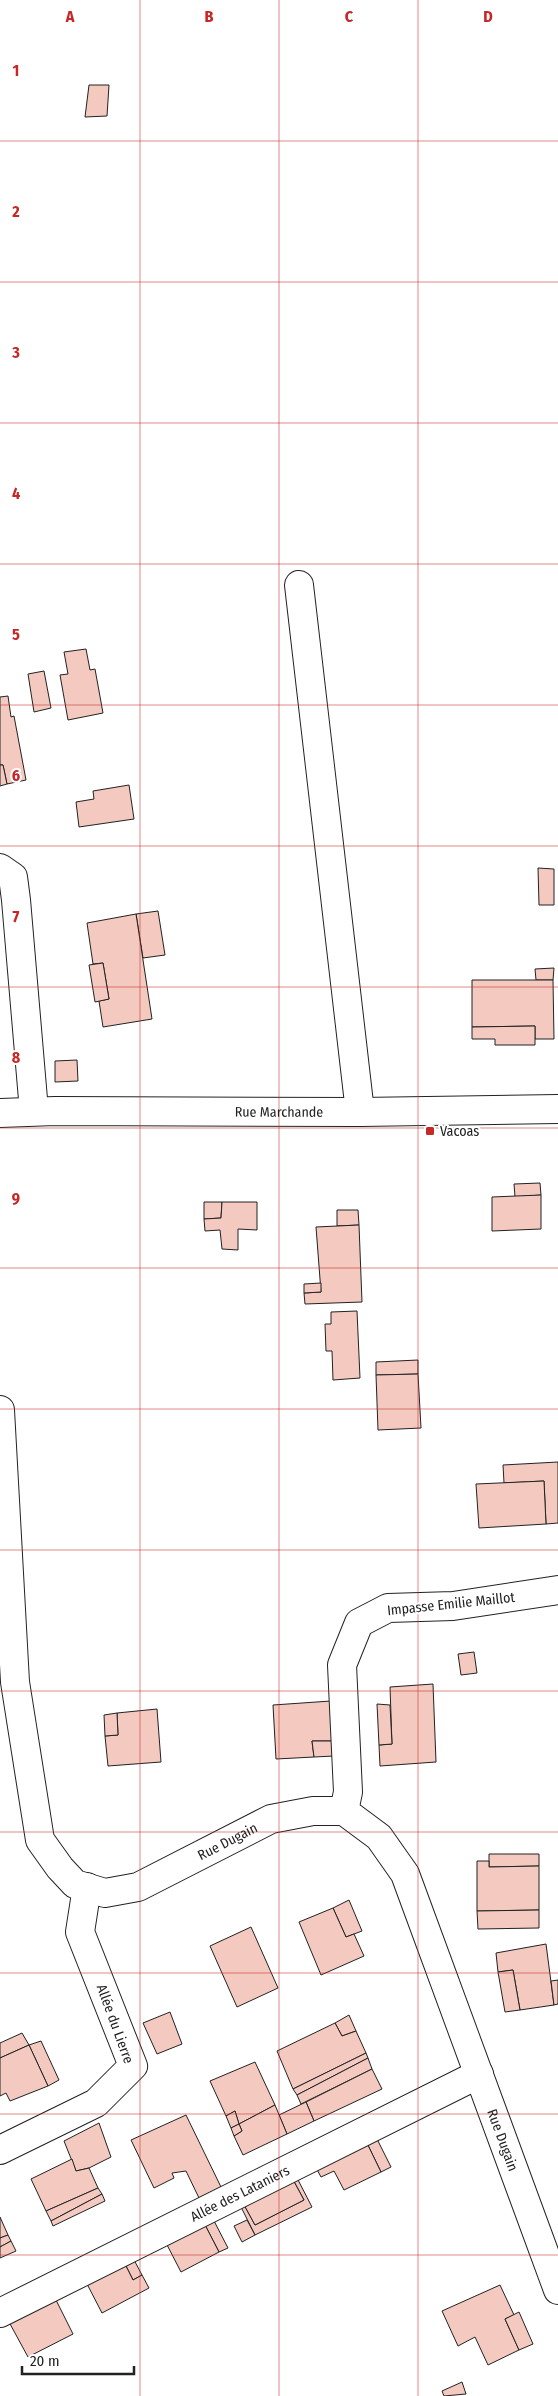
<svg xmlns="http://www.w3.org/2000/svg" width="558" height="2396" font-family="'Fira Sans Condensed',sans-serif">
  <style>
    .building { fill: #f3c9c0; stroke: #222 }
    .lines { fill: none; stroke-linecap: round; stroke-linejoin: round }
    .street-casing { stroke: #222; stroke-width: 30 }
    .secondary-casing { stroke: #222; stroke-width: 30 }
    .street { stroke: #fff; stroke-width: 28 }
    .secondary { stroke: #fff; stroke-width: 28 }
    .grid { fill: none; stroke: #c62828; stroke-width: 1; stroke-opacity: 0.55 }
    .poi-dot { fill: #c62828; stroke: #fff; stroke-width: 2 }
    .labels { text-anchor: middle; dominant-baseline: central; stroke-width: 4; stroke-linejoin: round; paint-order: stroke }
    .street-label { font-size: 14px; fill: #222; stroke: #fff }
    .poi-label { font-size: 14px; fill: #222; stroke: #fff; text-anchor: start }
    .grid-label { font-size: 16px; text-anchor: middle; font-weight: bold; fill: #c62828; stroke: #fff; stroke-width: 4; stroke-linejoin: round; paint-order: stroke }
  </style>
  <rect width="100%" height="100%" fill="#fff"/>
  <g class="building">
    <path d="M 89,85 L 109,85 L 107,116 L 85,117 Z"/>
    <path d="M 86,649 L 90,670 L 95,669 L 103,713 L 68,720 L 60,675 L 68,674 L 64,652 Z"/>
    <path d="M 44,671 L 51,708 L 34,712 L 28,674 Z"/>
    <path d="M 8,696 L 11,717 L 14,716 L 26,780 L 7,784 L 3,765 L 0,765 L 0,697 Z"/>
    <path d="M 0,765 L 3,765 L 7,784 L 0,786 Z"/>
    <path d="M 129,785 L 134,819 L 79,827 L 76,802 L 94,799 L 93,791 Z"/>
    <path d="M 538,868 L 554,869 L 554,905 L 539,905 Z"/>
    <path d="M 158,911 L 165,955 L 143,958 L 136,914 Z"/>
    <path d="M 136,914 L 152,1019 L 103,1027 L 99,1001 L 109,999 L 103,963 L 93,964 L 87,923 Z"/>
    <path d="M 103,963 L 109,999 L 95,1002 L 89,965 Z"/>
    <path d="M 554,968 L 553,980 L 536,980 L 535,969 Z"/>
    <path d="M 472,980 L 553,980 L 554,1039 L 535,1039 L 535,1026 L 472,1027 Z"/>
    <path d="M 535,1026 L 535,1045 L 495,1045 L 495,1039 L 472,1039 L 472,1027 Z"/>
    <path d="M 77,1060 L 78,1081 L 55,1082 L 55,1061 Z"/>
    <path d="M 540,1183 L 541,1195 L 515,1197 L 514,1184 Z"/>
    <path d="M 541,1195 L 541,1229 L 492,1231 L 492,1197 Z"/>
    <path d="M 204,1202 L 222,1202 L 221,1218 L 204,1219 Z"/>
    <path d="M 222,1202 L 257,1202 L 257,1230 L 238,1229 L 238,1250 L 222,1249 L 220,1230 L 205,1231 L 204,1219 L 221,1218 Z"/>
    <path d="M 337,1210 L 358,1210 L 359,1225 L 337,1226 Z"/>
    <path d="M 359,1225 L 362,1302 L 305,1304 L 304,1293 L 321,1292 L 316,1227 Z"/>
    <path d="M 321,1283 L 321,1292 L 304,1293 L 304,1284 Z"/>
    <path d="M 357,1311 L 360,1378 L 333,1380 L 332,1351 L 326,1351 L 325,1324 L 331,1324 L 331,1312 Z"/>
    <path d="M 418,1360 L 418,1374 L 376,1375 L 376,1362 Z"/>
    <path d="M 418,1374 L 421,1428 L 378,1430 L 376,1375 Z"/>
    <path d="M 558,1462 L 558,1523 L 546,1524 L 544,1481 L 504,1483 L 503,1465 Z"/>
    <path d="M 544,1481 L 546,1524 L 479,1528 L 476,1484 Z"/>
    <path d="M 474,1652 L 477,1673 L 461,1675 L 458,1654 Z"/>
    <path d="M 433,1684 L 436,1762 L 380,1766 L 379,1745 L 392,1744 L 390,1687 Z"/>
    <path d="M 331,1701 L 333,1741 L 312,1741 L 314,1757 L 276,1759 L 273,1705 Z"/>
    <path d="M 377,1704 L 390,1705 L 392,1744 L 379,1745 Z"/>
    <path d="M 157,1709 L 161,1762 L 108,1766 L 105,1736 L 118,1735 L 117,1713 Z"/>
    <path d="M 117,1713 L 118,1735 L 105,1736 L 104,1715 Z"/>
    <path d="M 312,1741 L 333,1741 L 334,1756 L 314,1757 Z"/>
    <path d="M 489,1854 L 539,1854 L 539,1866 L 489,1867 Z"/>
    <path d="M 477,1861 L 489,1861 L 489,1867 L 539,1866 L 539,1910 L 477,1911 Z"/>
    <path d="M 349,1900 L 362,1931 L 346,1937 L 333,1908 Z"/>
    <path d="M 333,1908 L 346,1937 L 354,1934 L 364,1956 L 321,1975 L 299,1922 Z"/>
    <path d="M 539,1910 L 539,1928 L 478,1929 L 477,1911 Z"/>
    <path d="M 251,1927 L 278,1988 L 237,2007 L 210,1946 Z"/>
    <path d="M 546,1944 L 554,2005 L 520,2010 L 513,1970 L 498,1972 L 496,1953 Z"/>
    <path d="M 513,1970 L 520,2010 L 505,2012 L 498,1972 Z"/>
    <path d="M 558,1980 L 558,2004 L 554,2005 L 551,1981 Z"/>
    <path d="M 170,2012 L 182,2044 L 157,2054 L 143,2023 Z"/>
    <path d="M 349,2015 L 356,2031 L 342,2036 L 335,2023 Z"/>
    <path d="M 335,2023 L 342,2036 L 356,2031 L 366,2053 L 293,2089 L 277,2051 Z"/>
    <path d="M 22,2033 L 29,2045 L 0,2058 L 0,2043 Z"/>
    <path d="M 41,2041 L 59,2080 L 48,2086 L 29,2045 Z"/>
    <path d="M 29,2045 L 48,2086 L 10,2101 L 6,2093 L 0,2096 L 0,2058 Z"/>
    <path d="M 366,2053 L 368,2058 L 297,2095 L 293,2089 Z"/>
    <path d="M 368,2058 L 372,2069 L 301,2104 L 297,2095 Z"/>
    <path d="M 255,2062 L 275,2105 L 239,2124 L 235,2111 L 226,2116 L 210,2081 Z"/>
    <path d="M 372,2069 L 382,2089 L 314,2121 L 306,2102 Z"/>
    <path d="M 306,2102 L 314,2121 L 287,2134 L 279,2115 Z"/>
    <path d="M 275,2105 L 287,2134 L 243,2155 L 234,2136 L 242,2131 L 239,2124 Z"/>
    <path d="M 235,2111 L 239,2124 L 231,2128 L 226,2116 Z"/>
    <path d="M 186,2115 L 221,2187 L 199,2198 L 186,2171 L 172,2173 L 174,2178 L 154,2188 L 131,2140 Z"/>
    <path d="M 99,2123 L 111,2157 L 89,2168 L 76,2171 L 64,2141 Z"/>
    <path d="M 239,2124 L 242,2131 L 234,2136 L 231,2128 Z"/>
    <path d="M 374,2133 L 391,2167 L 381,2172 L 364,2137 Z"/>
    <path d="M 364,2137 L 381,2172 L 344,2190 L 334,2171 L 321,2177 L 314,2164 Z"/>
    <path d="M 72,2159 L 76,2171 L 89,2168 L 98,2188 L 46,2211 L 31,2179 Z"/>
    <path d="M 295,2174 L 312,2207 L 255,2235 L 239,2203 L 242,2201 L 255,2225 L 304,2200 L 291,2176 Z"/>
    <path d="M 291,2176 L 304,2200 L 255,2225 L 242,2201 Z"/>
    <path d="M 98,2188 L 102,2194 L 51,2221 L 46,2211 Z"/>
    <path d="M 102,2194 L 105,2201 L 53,2226 L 51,2221 Z"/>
    <path d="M 0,2217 L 8,2235 L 0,2238 Z"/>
    <path d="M 212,2217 L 228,2248 L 219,2252 L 203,2221 Z"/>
    <path d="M 247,2220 L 255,2235 L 242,2242 L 234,2226 Z"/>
    <path d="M 203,2221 L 219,2252 L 181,2272 L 165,2241 Z"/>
    <path d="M 8,2235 L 11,2241 L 0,2247 L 0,2238 Z"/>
    <path d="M 11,2241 L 16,2251 L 0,2258 L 0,2247 Z"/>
    <path d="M 133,2258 L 142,2275 L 133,2280 L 124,2262 Z"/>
    <path d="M 124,2262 L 133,2280 L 142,2275 L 149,2288 L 102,2313 L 86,2282 Z"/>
    <path d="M 500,2285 L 514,2315 L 505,2319 L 519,2350 L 488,2365 L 475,2337 L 458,2346 L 442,2311 Z"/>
    <path d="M 55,2298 L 73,2334 L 28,2357 L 9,2322 Z"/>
    <path d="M 519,2312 L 533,2344 L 519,2350 L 505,2319 Z"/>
    <path d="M 462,2382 L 466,2394 L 444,2396 L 442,2391 Z"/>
  </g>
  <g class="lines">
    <g class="street-casing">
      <g id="street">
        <path d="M 299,585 L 360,1112"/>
        <path d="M 0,868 L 13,877 L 16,900 L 34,1111"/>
        <path id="s1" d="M 0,1410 L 15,1682 L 40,1840 L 60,1868 L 75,1884 L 105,1893 L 138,1887 L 271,1819 L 313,1811 L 344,1811 L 379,1837 L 405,1874 L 558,2290"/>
        <path d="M 344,1811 L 348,1792 L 342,1665 L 359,1623 L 388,1608 L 453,1606 L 558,1590"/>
        <path d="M 0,2150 L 96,2103 L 133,2066 L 80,1932 L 87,1887"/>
        <path id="s2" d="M 0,2313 L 479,2074"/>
      </g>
    </g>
    <g class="secondary-casing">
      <g id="secondary">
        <path id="s3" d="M 0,1113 L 55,1111 L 360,1112 L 558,1109"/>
      </g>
    </g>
    <use href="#street" class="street"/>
    <use href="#secondary" class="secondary"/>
  </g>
  <path class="grid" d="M 140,0 L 140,2396M 279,0 L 279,2396M 418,0 L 418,2396M 0,141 L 558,141M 0,282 L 558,282M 0,423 L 558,423M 0,564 L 558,564M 0,705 L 558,705M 0,846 L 558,846M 0,987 L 558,987M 0,1128 L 558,1128M 0,1268 L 558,1268M 0,1409 L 558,1409M 0,1550 L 558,1550M 0,1691 L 558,1691M 0,1832 L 558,1832M 0,1973 L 558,1973M 0,2114 L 558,2114M 0,2255 L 558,2255"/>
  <rect class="poi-dot" x="425" y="1126" width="10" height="10" rx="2.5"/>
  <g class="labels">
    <g class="street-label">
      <text stroke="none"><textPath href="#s3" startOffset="279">Rue Marchande</textPath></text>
      <text transform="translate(451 1604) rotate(-6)">Impasse Emilie Maillot</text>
      <text stroke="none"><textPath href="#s1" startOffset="654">Rue Dugain</textPath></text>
      <text transform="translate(115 2024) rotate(70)">Allée du Lierre</text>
      <text stroke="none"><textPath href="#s1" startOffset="1149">Rue Dugain</textPath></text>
      <text stroke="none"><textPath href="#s2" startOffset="268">Allée des Lataniers</textPath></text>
    </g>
    <g class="poi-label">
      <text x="440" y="1131">Vacoas</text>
    </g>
  </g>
  <g class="grid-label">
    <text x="70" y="22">A</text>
    <text x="209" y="22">B</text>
    <text x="349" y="22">C</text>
    <text x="488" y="22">D</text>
    <text x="16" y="76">1</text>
    <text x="16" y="217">2</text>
    <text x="16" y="358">3</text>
    <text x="16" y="499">4</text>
    <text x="16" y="640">5</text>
    <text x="16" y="781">6</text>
    <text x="16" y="922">7</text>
    <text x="16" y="1063">8</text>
    <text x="16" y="1204">9</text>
  </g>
  <path d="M22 2366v8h112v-8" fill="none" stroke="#222222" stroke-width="2.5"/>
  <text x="30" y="2366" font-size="15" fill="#222222" stroke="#ffffff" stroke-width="4" paint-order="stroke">20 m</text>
</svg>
